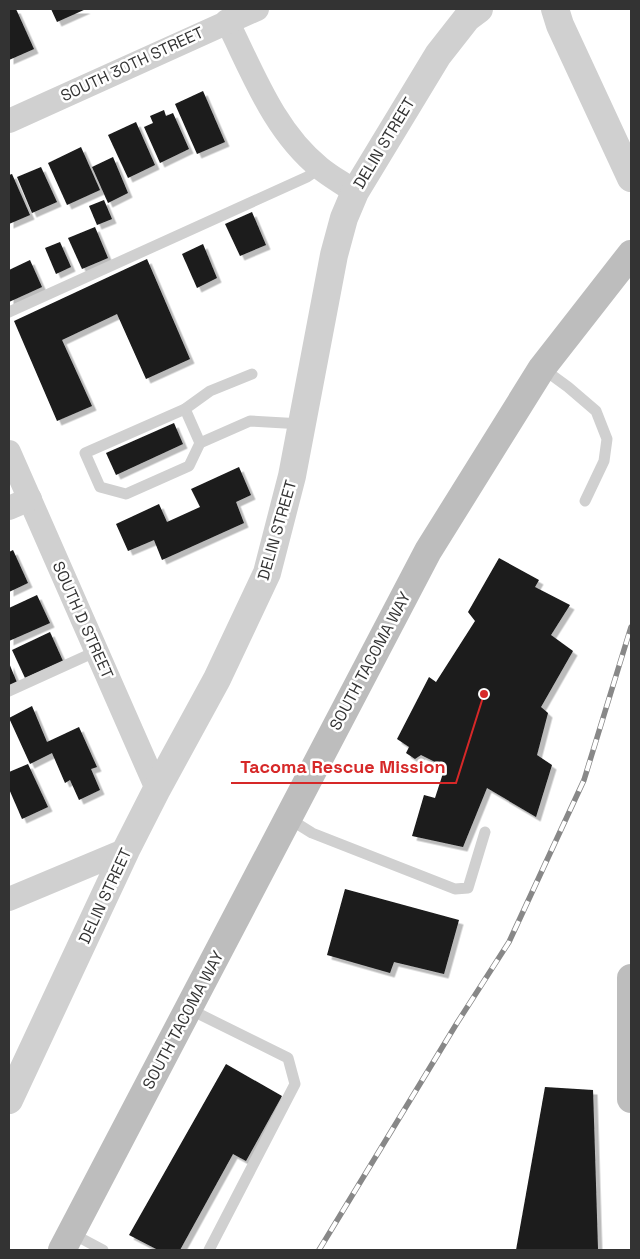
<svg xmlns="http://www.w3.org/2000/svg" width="640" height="1259" font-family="'Space Grotesk',sans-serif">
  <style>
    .building { fill: #1a1a1a; filter: url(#shadow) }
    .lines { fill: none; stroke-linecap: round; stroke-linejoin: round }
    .service { stroke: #d0d0d0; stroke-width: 11 }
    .minor { stroke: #d0d0d0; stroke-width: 24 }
    .tertiary { stroke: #d0d0d0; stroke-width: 28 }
    .secondary { stroke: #bdbdbd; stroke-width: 28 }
    .rail-casing { stroke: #888; stroke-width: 5.5 }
    .rail { stroke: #fff; stroke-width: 4; stroke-dasharray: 11; stroke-linecap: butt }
    .labels { text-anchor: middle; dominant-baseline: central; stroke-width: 5; stroke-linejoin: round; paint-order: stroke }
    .street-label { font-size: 16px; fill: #333; stroke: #fff }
    .leader { fill: none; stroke: #d62828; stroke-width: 2 }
    .callout-dot { fill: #d62828; stroke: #fff; stroke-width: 2 }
    .callout-label { font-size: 18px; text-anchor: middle; font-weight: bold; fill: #d62828; stroke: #fff; stroke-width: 5; stroke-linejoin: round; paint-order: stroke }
  </style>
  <defs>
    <filter id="shadow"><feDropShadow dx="4.5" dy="4.5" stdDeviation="0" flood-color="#0004"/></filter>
  </defs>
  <rect width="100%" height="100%" fill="#fff"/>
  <g class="building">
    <path d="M 9,9 L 16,9 L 34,49 L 9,60 Z"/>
    <path d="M 51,9 L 86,9 L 57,22 Z"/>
    <path d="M 203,91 L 225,142 L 197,154 L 175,104 Z"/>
    <path d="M 164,110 L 166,116 L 173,113 L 189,149 L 160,163 L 144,127 L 153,123 L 150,116 Z"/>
    <path d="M 136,122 L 155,165 L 128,178 L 108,135 Z"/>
    <path d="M 81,147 L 100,190 L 67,205 L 48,163 Z"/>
    <path d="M 113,157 L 128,193 L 108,203 L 92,167 Z"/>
    <path d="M 41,167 L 57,202 L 32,213 L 17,177 Z"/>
    <path d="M 12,174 L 30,215 L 9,224 L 9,175 Z"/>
    <path d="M 104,200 L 112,219 L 97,225 L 89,206 Z"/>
    <path d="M 252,212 L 266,245 L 240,256 L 225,224 Z"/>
    <path d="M 95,227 L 108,258 L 82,269 L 68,238 Z"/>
    <path d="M 60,242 L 71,267 L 56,274 L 45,248 Z"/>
    <path d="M 203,244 L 217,278 L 197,288 L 182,254 Z"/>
    <path d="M 147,259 L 190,359 L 146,379 L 117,314 L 62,340 L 92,406 L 57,421 L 14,321 Z"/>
    <path d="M 30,260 L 42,287 L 9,302 L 9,270 Z"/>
    <path d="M 174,423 L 183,444 L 116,475 L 106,453 Z"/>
    <path d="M 239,467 L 251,495 L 236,502 L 244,523 L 162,560 L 154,540 L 128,551 L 116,524 L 159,504 L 167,522 L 200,507 L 191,489 Z"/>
    <path d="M 13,550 L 28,583 L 9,592 L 9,552 Z"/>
    <path d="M 499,558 L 539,580 L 535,587 L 570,605 L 551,635 L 573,651 L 541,707 L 548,713 L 537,755 L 552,765 L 536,817 L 487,788 L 463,847 L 412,836 L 424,795 L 435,798 L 445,767 L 421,755 L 415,759 L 406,753 L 409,747 L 397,739 L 429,677 L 436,682 L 475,621 L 468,612 Z"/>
    <path d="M 37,595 L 50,623 L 9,641 L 9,608 Z"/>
    <path d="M 50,632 L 63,661 L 25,678 L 12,650 Z"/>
    <path d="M 9,663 L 18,685 L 9,689 Z"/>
    <path d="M 32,706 L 47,742 L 79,727 L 97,767 L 91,769 L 100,790 L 79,800 L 70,780 L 65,783 L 52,753 L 30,764 L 9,718 Z"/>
    <path d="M 28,764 L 48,807 L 22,819 L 9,789 L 9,772 Z"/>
    <path d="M 345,889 L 459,920 L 444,974 L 394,962 L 390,973 L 327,955 Z"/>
    <path d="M 226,1064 L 282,1096 L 246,1161 L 233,1154 L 180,1250 L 158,1250 L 129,1235 Z"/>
    <path d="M 545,1087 L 593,1090 L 598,1250 L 516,1250 Z"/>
  </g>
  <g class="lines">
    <g class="service">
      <path d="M 9,312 L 307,177 L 320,168"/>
      <path d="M 542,368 L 568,387 L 596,411 L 607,439 L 604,461 L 585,501"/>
      <path d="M 252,374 L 210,391 L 185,409 L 85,453 L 100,487 L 126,494 L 189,466 L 200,443 L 250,421 L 302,424"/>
      <path d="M 185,409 L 200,443"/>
      <path d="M 9,691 L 97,651"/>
      <path d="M 288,818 L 312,833 L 455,889 L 468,888 L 485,832"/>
      <path d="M 189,1009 L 288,1058 L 295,1084 L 209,1250"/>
      <path d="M 71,1233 L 103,1250"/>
    </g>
    <g class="minor">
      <path d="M 227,21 C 253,73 274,131 320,168 C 331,177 344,184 355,192"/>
      <path d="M 9,121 L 257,9"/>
      <path d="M 9,452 L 157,789"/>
      <path d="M 9,508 L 30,499"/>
      <path d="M 9,899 L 126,850"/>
    </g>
    <g class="tertiary">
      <path d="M 555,9 L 560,25 L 631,178"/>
      <path d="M 9,1100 L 126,850 L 157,789 L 217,679 L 267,573 L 292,476 L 334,255 L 344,218 L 355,192 L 438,55 L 467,18 L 479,9"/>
    </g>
    <g class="secondary">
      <path d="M 631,978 L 631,1099"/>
      <path d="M 62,1250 L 428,551 L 542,368 L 631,254"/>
    </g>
    <g class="rail-casing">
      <path id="rail" d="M 319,1250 L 457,1023 L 509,942 L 584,780 L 631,627"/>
    </g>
    <use href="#rail" class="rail"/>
  </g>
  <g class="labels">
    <g class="street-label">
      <text transform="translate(132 64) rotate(-25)">SOUTH 30TH STREET</text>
      <text transform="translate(384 143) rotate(-59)">DELIN STREET</text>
      <text transform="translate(277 530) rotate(-74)">DELIN STREET</text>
      <text transform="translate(83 620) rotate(66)">SOUTH D STREET</text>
      <text transform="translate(370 661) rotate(-62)">SOUTH TACOMA WAY</text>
      <text transform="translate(105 896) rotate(-65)">DELIN STREET</text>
      <text transform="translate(183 1020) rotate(-62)">SOUTH TACOMA WAY</text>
    </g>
  </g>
  <path class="leader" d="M484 694L456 783H231"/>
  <circle class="callout-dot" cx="484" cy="694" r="5"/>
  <g class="callout-label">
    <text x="343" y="773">Tacoma Rescue Mission</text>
  </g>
  <rect width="640" height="1259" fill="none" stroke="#333333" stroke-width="20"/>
</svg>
